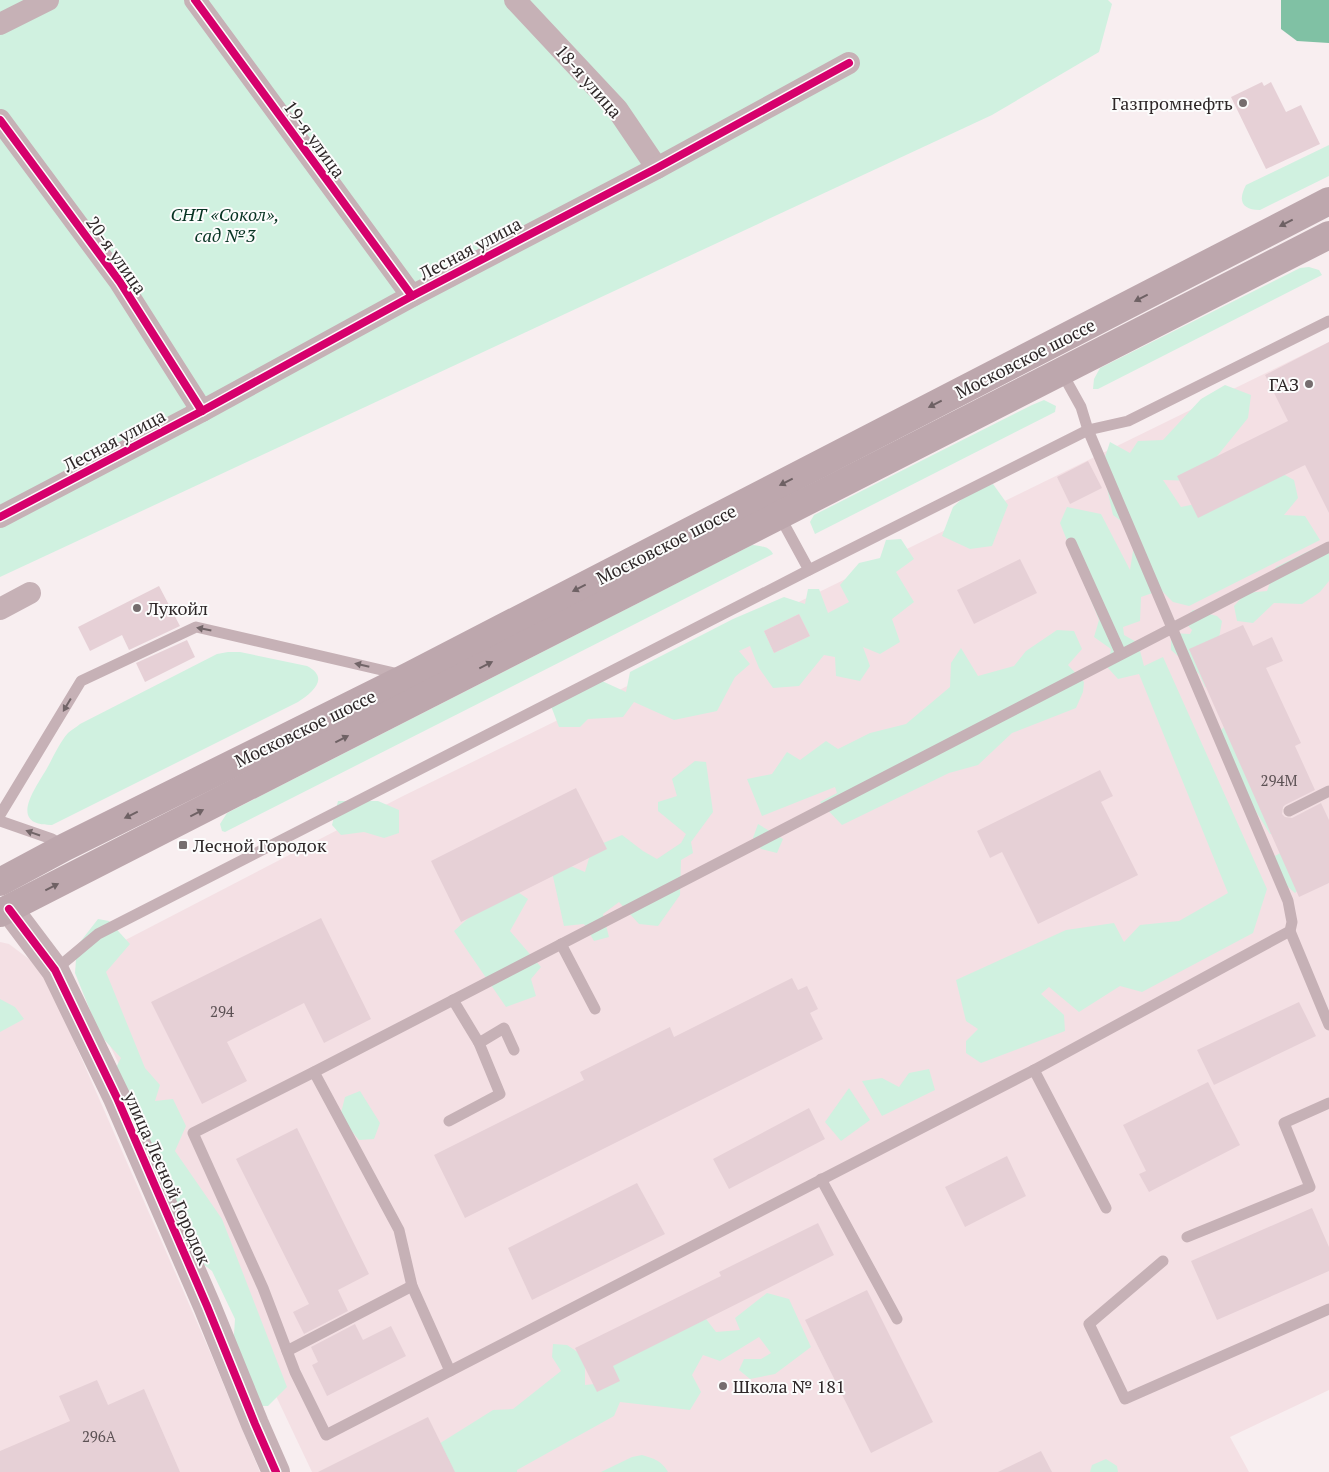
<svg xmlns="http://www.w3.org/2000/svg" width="1329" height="1472" font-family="'PT Serif',serif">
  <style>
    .built { fill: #f4e0e4 }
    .green { fill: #d0f1e0; fill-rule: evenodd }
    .water { fill: #80c1a4 }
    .building { fill: #e6d0d6 }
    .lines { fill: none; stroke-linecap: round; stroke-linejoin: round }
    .service { stroke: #c6b1b6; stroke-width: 11 }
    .minor { stroke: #c6b1b6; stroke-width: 22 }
    .tertiary { stroke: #c6b1b6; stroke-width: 28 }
    .primary { stroke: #bda7ad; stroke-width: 28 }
    .cycleway-casing { stroke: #fcfcfc; stroke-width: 11 }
    .cycleway { stroke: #d6006c; stroke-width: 8 }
    .oneway { fill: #6e6164 }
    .oneway2 { fill: #726568 }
    .poi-dot { fill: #756d6e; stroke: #fcfcfc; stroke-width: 2 }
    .labels { text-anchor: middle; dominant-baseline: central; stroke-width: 4; stroke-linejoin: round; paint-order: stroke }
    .number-label { font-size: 15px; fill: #5c5154 }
    .street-label { font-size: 18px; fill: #2e2728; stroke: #fcfcfc }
    .poi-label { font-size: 18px; fill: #2e2728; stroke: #fcfcfc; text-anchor: start }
    .park-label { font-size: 18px; font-style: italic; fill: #063322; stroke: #fcfcfc }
  </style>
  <rect width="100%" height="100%" fill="#f8eef0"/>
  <g class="built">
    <path d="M 1329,342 L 1329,1390 L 1230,1437 L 1249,1472 L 312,1472 L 78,978 L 83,962 L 401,797 Z"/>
    <path d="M 0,942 L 9,944 L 29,959 L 48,982 L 210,1352 L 260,1472 L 0,1472 Z"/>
  </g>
  <g class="green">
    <path d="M 0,0 L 1108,0 L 1112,4 L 1099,52 L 992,115 L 0,577 Z"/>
    <path d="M 1329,145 L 1329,176 L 1260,210 C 1241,210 1238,200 1246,185 Z"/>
    <path d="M 1309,267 L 1319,270 L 1322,275 L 1098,389 L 1093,389 L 1094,379 L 1100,368 L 1300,268 Z"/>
    <path d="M 1225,385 L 1251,395 L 1248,418 L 1197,481 L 1163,480 L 1181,507 L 1229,497 L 1274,469 L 1294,480 L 1298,498 L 1284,515 L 1305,516 L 1320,540 L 1189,606 L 1173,602 L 1161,590 L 1141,597 L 1140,621 L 1123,627 L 1124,635 L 1138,643 L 1144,666 L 1163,657 L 1267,889 L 1253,933 L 1142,992 L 1120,986 L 1079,1012 L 1049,987 L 1041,994 L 1064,1015 L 1065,1031 L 981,1063 L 966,1053 L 966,1041 L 978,1029 L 966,1021 L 956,980 L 1066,930 L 1114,923 L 1124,942 L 1140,925 L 1179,921 L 1228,893 L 1139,674 L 1118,679 L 1108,668 L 1111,649 L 1094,637 L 1099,620 L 1060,523 L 1067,507 L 1101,514 L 1130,570 L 1136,532 L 1113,515 L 1102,466 L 1110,442 L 1130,453 L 1138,441 L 1163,440 L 1201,399 Z"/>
    <path d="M 1044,400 L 1056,406 L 1055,412 L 815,534 L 810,522 L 814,515 L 1032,405 Z"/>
    <path d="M 993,484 L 1008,505 L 992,546 L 970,549 L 942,536 L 953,507 L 971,491 Z"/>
    <path d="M 901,539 L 914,559 L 896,572 L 914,602 L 892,619 L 900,642 L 880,654 L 863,647 L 870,666 L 860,681 L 836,676 L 835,657 L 824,655 L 799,686 L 773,688 L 759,668 L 750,646 L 739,651 L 750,664 L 735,677 L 717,711 L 674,720 L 634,702 L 623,717 L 588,719 L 580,727 L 559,727 L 551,706 L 602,681 L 626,692 L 630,672 L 733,619 L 784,597 L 805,604 L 808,589 L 819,589 L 828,613 L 849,602 L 840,585 L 859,563 L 880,558 L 886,540 ZM 799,614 L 810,636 L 774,653 L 764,631 Z"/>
    <path d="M 752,545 C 760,546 769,546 773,554 L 225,832 L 222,831 L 220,824 L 227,813 Z"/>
    <path d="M 1315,548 L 1329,553 L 1329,581 L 1320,592 L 1302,604 L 1274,603 L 1253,623 L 1237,621 L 1234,606 L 1246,593 L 1267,591 L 1276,567 Z"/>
    <path d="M 1193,610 L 1217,616 L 1222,621 L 1219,638 L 1221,689 L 1205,687 L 1199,674 L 1171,650 L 1171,633 L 1190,634 L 1192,630 L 1183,620 Z"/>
    <path d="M 1057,630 L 1074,631 L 1082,649 L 1068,665 L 1084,682 L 1083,692 L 1076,708 L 1012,733 L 978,765 L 949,773 L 842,825 L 820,802 L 837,793 L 835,787 L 762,816 L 747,779 L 772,774 L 787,752 L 800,760 L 826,741 L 838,749 L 870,733 L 906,724 L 950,687 L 951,663 L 961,648 L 978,676 L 1014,666 L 1026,651 Z"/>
    <path d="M 228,652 L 240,652 L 307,666 C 330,678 313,692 298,702 L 52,825 C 8,826 34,790 46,770 C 53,758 59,743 68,733 C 71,730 77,727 80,724 L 217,654 Z"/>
    <path d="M 1226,725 L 1282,832 L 1270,834 L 1248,799 L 1220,731 Z"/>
    <path d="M 695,761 L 706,762 L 713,812 L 691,842 L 693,853 L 681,860 L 680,895 L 658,926 L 639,924 L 619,902 L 603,914 L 609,937 L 594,941 L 584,924 L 564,926 L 552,872 L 561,862 L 585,872 L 592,848 L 622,835 L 643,851 L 657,859 L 681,843 L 686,834 L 658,811 L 658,802 L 677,796 L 672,779 Z"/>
    <path d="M 338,801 L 378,801 L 399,810 L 399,833 L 384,838 L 364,832 L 341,835 L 332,825 Z"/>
    <path d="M 758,824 L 783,839 L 777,853 L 761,849 L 753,838 Z"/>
    <path d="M 1289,848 L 1309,880 L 1295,893 L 1271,872 L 1275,856 Z"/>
    <path d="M 506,884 L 528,899 L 510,931 L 541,967 L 531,979 L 536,996 L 506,1007 L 454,931 Z"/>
    <path d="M 98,919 L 109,921 L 130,944 L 106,972 L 145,1068 L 160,1085 L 155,1101 L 173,1099 L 186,1126 L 175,1151 L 222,1219 L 287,1387 L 268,1406 L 260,1406 L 231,1378 L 235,1319 L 212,1271 L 185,1250 L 107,1085 L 121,1058 L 100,1035 L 75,973 L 77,946 Z"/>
    <path d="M 0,999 L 15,1007 L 24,1019 L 0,1032 Z"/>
    <path d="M 929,1069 L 935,1090 L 882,1116 L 862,1081 L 882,1078 L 899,1087 L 909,1073 Z"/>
    <path d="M 849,1088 L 870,1120 L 841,1141 L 825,1122 Z"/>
    <path d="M 360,1091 L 380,1123 L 374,1139 L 359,1140 L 340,1117 L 345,1097 Z"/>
    <path d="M 767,1293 L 789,1299 L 811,1347 L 775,1374 L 750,1379 L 739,1370 L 744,1359 L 761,1359 L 771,1353 L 759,1337 L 720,1361 L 703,1355 L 692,1375 L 701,1392 L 690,1410 L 620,1402 L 614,1416 L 517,1470 L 517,1472 L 424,1472 L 426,1452 L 493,1410 L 513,1409 L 561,1371 L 552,1357 L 553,1344 L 567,1345 L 585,1357 L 585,1385 L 604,1383 L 600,1364 L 700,1311 L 716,1332 L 740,1330 L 735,1318 Z"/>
    <path d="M 642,1455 C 653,1458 662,1461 668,1472 L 601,1472 L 632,1457 Z"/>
    <path d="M 1106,1459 L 1117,1466 L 1118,1472 L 1090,1472 L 1092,1465 Z"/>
  </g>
  <path class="water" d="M 1281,0 L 1329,0 L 1329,43 L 1297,41 L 1281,29 Z"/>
  <g class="building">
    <path d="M 1262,82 L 1264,86 L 1271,82 L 1286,112 L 1301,105 L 1320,144 L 1266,169 L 1231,97 Z"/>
    <path d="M 1329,342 L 1329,513 L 1305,465 L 1198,518 L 1177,476 L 1288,421 L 1265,375 Z"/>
    <path d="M 1088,461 L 1102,488 L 1070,504 L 1057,477 Z"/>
    <path d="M 1020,559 L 1037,593 L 974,624 L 957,590 Z"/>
    <path d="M 159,586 L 180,626 L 129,650 L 122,635 L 90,651 L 78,627 Z"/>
    <path d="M 799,614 L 810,636 L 774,653 L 764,631 Z"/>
    <path d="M 1243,625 L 1253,646 L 1272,637 L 1283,661 L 1266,668 L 1301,743 L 1295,746 L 1315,790 L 1285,805 L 1283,807 L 1282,814 L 1285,817 L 1292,818 L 1321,803 L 1329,820 L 1329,883 L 1299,897 L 1189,649 Z"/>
    <path d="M 187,640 L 195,657 L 145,682 L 136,663 Z"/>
    <path d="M 1100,770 L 1113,796 L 1101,802 L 1138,875 L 1038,924 L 1002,852 L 990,858 L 977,831 Z"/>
    <path d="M 576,788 L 607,849 L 461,922 L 431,861 Z"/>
    <path d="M 321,918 L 371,1019 L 324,1043 L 304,1003 L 227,1042 L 247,1081 L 202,1104 L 151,1002 Z"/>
    <path d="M 792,978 L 798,990 L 807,986 L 818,1009 L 810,1013 L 823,1039 L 465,1218 L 434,1155 L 584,1080 L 580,1072 L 670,1027 L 674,1037 Z"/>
    <path d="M 1299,1002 L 1316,1036 L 1214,1085 L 1197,1050 Z"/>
    <path d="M 1208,1082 L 1240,1145 L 1149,1192 L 1139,1174 L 1146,1171 L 1123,1125 Z"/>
    <path d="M 809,1108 L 825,1139 L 729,1189 L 713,1159 Z"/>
    <path d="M 297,1128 L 369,1274 L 338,1290 L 348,1311 L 304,1334 L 293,1312 L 309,1304 L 236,1159 Z"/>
    <path d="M 1007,1156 L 1026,1196 L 965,1227 L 945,1187 Z"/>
    <path d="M 637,1183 L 665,1234 L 532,1300 L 508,1248 Z"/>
    <path d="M 1312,1208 L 1329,1247 L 1329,1271 L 1217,1320 L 1191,1261 Z"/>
    <path d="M 818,1223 L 834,1255 L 613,1366 L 620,1381 L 597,1392 L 575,1348 L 721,1276 L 719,1272 Z"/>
    <path d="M 867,1290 L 933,1422 L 871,1453 L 805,1320 Z"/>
    <path d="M 355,1324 L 363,1340 L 391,1326 L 406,1356 L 327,1396 L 312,1365 L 318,1362 L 311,1347 Z"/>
    <path d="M 97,1380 L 108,1405 L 144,1389 L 180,1472 L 0,1472 L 0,1451 L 70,1421 L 59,1396 Z"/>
    <path d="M 428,1417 L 455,1472 L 318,1472 Z"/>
    <path d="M 1041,1451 L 1052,1472 L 998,1472 Z"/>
  </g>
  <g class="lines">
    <g class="service">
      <path d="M 1061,371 L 1081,407 L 1088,430 L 1288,901 L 1292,922 L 1290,931 L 1034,1070 L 326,1435 L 295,1372 L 263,1288 L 193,1133 L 314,1072 L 1329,547"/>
      <path d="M 779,515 L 809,570"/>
      <path d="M 1071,543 L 1121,654"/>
      <path d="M 1289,811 L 1329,791"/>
      <path d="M 0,815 L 81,681 L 196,627 L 403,675"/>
      <path d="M 0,821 L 52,839 L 64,846"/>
      <path d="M 1290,931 L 1329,1025"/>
      <path d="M 561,944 L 595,1009"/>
      <path d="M 55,970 L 98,934 L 809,570 L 1088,430 L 1128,421 L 1329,321"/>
      <path d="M 479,1043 L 504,1028 L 514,1050"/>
      <path d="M 1034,1070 L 1106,1208"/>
      <path d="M 314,1072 L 399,1230 L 412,1286 L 450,1371"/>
      <path d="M 449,1121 L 500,1094 L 479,1043 L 453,1000"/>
      <path d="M 821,1179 L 897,1319"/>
      <path d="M 1187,1237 L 1310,1187 L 1284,1123 L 1329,1103"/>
      <path d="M 1163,1261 L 1089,1324 L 1125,1399 L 1329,1309"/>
      <path d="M 287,1351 L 412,1286"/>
    </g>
    <g class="minor">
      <path d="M 195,0 L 412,296"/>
      <path d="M 515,0 L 617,109 L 657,168"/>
      <path d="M 0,24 L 48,0"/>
      <path d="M 0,120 L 120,282 L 202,411"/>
      <path d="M 0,517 L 202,411 L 412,296 L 657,168 L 849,63"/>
      <path d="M 0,609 L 30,593"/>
    </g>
    <path class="tertiary" d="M 9,909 L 55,970 L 117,1098 L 207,1306 L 255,1424 L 276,1472"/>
    <g class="primary">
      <path d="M 0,882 L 65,847 L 409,676 L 1329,201"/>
      <path d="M 0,913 L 1329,235"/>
    </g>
    <g class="cycleway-casing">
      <g id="cycleway">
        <path d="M 195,0 L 412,296"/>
        <path d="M 0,120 L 120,282 L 202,411"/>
        <path d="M 0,517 L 202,411 L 412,296 L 657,168 L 849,63"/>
        <path d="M 9,909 L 55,970 L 117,1098 L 207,1306 L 255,1424 L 276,1472"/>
      </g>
    </g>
    <use href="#cycleway" class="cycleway"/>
  </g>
  <defs><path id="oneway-solid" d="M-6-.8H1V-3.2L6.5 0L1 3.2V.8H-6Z" transform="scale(1.25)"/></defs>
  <g class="oneway">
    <use href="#oneway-solid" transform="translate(1286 223) rotate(153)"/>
    <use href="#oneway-solid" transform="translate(1141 298) rotate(153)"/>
    <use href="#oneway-solid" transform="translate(935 404) rotate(153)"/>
    <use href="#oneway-solid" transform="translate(786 482) rotate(153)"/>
    <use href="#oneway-solid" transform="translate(579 588) rotate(153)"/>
    <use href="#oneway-solid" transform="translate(486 665) rotate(-27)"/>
    <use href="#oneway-solid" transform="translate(342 739) rotate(-27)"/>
    <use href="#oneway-solid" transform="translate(197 813) rotate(-27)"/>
    <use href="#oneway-solid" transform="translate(131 815) rotate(154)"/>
    <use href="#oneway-solid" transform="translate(52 887) rotate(-27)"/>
  </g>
  <g class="oneway2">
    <use href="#oneway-solid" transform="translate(204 629) rotate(-169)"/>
    <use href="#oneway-solid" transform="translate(362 665) rotate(-167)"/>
    <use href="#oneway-solid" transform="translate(67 705) rotate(121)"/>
    <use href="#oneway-solid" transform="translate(33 833) rotate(-161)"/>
  </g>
  <g class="poi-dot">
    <circle cx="1243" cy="103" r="5"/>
    <circle cx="1309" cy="384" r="5"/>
    <circle cx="137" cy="608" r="5"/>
    <rect x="178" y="840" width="10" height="10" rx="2.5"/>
    <circle cx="723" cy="1386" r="5"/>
  </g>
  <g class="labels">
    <g class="number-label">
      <text x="1279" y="780">294М</text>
      <text x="222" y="1011">294</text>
      <text x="99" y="1436">296А</text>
    </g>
    <g class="street-label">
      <text transform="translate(589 81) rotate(49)">18-я улица</text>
      <text transform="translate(315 139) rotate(54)">19-я улица</text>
      <text transform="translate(470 248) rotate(-28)">Лесная улица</text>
      <text transform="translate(117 255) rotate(55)">20-я улица</text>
      <text transform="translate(1025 358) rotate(-27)">Московское шоссе</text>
      <text transform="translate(114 440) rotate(-28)">Лесная улица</text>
      <text transform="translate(666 544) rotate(-27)">Московское шоссе</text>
      <text transform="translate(305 728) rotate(-26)">Московское шоссе</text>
      <text transform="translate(168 1178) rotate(66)">улица Лесной Городок</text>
    </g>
    <g class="poi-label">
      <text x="1233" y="103" text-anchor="end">Газпромнефть</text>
      <text x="1299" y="384" text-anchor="end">ГАЗ</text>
      <text x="147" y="608">Лукойл</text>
      <text x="193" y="845">Лесной Городок</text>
      <text x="733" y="1386">Школа № 181</text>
    </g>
    <g class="park-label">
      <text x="225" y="214">СНТ «Сокол»,<tspan x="225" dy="21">сад №3</tspan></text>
    </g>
  </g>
</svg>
